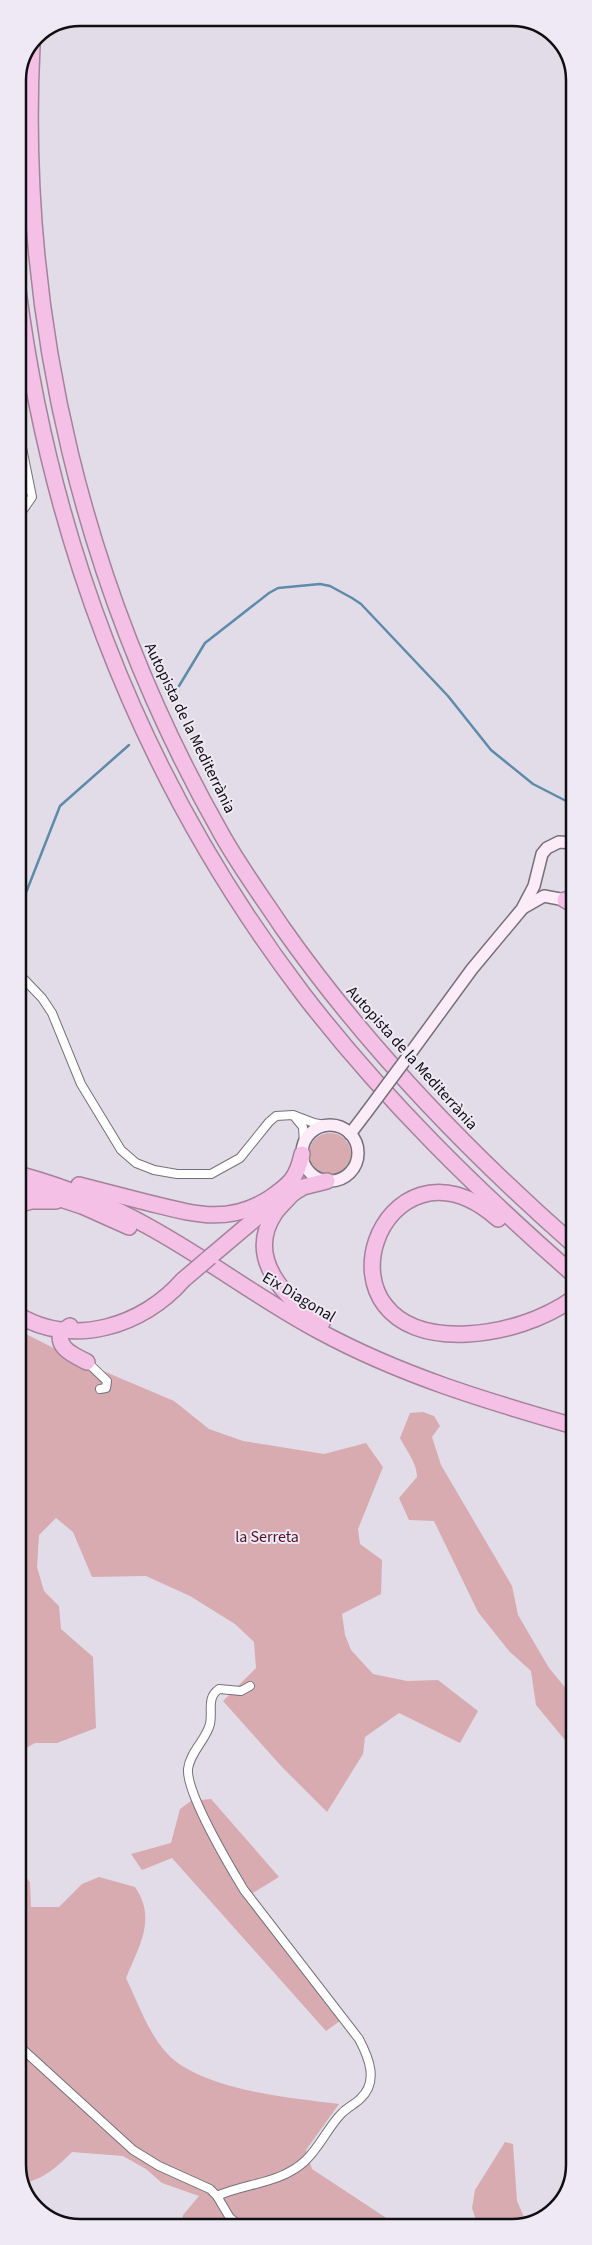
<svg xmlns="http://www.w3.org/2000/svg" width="592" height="2245" font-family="'Source Sans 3',sans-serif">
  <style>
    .green { fill: #d7abb0 }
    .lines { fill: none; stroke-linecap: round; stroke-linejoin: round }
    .stream { stroke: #5f8baa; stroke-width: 2.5 }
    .street-casing { stroke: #75717b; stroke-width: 10 }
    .secondary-casing { stroke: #75717b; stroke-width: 14 }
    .highway-casing { stroke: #a4829b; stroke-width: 18 }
    .street { stroke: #fff; stroke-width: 8 }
    .secondary { stroke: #fcecf8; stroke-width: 11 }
    .highway { stroke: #f5c0e6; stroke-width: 15 }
    .secondary-bridge-casing { stroke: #75717b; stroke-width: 14; stroke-linecap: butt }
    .highway-bridge-casing { stroke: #a4829b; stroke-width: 18; stroke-linecap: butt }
    .secondary-bridge { stroke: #fcecf8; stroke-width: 11 }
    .highway-bridge { stroke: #f5c0e6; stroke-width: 15 }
    .labels { text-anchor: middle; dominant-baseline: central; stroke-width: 4; stroke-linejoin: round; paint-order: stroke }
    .street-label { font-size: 16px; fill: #0f0e11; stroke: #eee9f4 }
    .park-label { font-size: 16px; fill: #520f22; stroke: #eee9f4 }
    .rim { fill: none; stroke: #0f0e11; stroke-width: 2.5 }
  </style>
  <rect width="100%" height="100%" fill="#e1dce7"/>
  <g class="green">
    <circle cx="330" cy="1154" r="21"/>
    <path d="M 18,1330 L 75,1359 L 174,1401 L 209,1429 L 243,1441 L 324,1454 L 366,1443 L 383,1467 L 358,1529 L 360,1544 L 382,1560 L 381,1594 L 342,1614 L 345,1635 L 351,1650 L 373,1674 L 407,1681 L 438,1680 L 478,1711 L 460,1743 L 399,1713 L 365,1737 L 363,1754 L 327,1812 L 282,1767 L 223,1701 L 256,1668 L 254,1642 L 235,1624 L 190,1596 L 146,1576 L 92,1577 L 73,1532 L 56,1518 L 39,1535 L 37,1567 L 44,1591 L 59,1606 L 61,1629 L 93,1657 L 96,1728 L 57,1743 L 35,1743 L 19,1752 Z"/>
    <path d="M 423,1412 L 434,1416 L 440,1426 L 432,1437 L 441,1465 L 512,1586 L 518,1615 L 549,1668 L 574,1698 L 574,1751 L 536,1705 L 531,1671 L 509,1651 L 478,1612 L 434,1521 L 409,1520 L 399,1498 L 417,1477 C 417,1463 407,1452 400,1438 L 410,1413 Z"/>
    <path d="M 211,1799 L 279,1877 L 246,1897 L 340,2021 L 326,2031 L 172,1858 L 142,1870 L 131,1854 L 171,1843 L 180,1809 L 191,1801 Z"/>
    <path d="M 19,1870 L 30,1882 L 31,1907 L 59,1907 L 82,1884 L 99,1877 L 135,1887 C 157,1919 139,1946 126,1978 C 139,2005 151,2041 174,2060 C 213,2091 291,2098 339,2104 L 306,2150 L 312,2169 L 400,2227 L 310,2227 L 308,2225 L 259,2222 L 210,2227 L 182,2225 L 183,2215 L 199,2196 L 162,2183 L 146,2169 L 123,2156 L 72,2152 C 58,2166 42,2181 22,2183 L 19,2177 Z"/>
    <path d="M 505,2142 L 513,2144 L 517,2201 L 527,2224 L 524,2226 L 478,2226 L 472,2208 L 475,2190 Z"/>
  </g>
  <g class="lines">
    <g class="stream">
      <path d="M 179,686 L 205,643 L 269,593 L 278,588 L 320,584 L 330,586 L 352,598 L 361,604 L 448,696 L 491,750 L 533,784 L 574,805"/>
      <path d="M 18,913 L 60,806 L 129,745"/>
    </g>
    <g class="street-casing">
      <g id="street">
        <path d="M 18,428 L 32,497 L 23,510 L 18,512"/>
        <path d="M 18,973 L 42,998 L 52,1013 L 81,1084 L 121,1150 L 136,1163 L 154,1170 L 177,1174 L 211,1174 L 240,1158 L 269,1122 L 276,1116 L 293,1115 L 314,1123 L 325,1125"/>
        <path d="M 294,1116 L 303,1127 L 304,1143"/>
        <path d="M 87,1362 L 107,1381 L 106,1388 L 100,1389"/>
        <path d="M 19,2046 L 133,2150 L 159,2166 L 210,2189 L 217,2196 L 230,2218 L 242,2227"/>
        <path d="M 217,2196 C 246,2183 280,2184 305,2161 C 320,2147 328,2127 342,2113 C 348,2107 355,2104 360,2099 C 379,2082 369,2058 359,2039 L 244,1890 C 230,1867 186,1793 188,1769 C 190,1752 206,1740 210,1724 C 213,1711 206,1698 219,1689 L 241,1691 L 250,1686"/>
      </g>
    </g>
    <g class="secondary-casing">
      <g id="secondary">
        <path d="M 523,908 L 544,896 L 565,900 L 573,898"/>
        <path d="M 412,1051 L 472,969 L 522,909 L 534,886 L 542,854 L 547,848 L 559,842 L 574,843"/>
        <circle cx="330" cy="1153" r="28"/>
        <path d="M 350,1134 L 366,1113"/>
      </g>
    </g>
    <g class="highway-casing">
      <g id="highway">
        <path d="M 32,45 C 18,322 85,594 222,835 C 240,867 262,897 282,927 C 365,1045 466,1150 574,1245"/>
        <path d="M 18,290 C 52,550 144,785 303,994 C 383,1098 476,1189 574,1275"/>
        <path d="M 565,900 L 574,905"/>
        <path d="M 18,1174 C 65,1187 109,1204 151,1228 C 209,1260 261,1300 319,1331 C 400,1375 486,1401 574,1426"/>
        <path d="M 18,1185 L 82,1206 L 129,1227"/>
        <path d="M 79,1185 C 102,1191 126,1197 149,1203 C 194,1214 228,1225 270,1198 C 290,1184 297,1178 302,1154"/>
        <path d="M 293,1193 C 287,1200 280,1206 275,1213 C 244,1259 287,1300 322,1323"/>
        <path d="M 285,1198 L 303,1187 L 327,1181"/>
        <path d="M 18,1205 L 31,1201 L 56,1201"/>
        <path d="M 498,1219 C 383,1117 299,1342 467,1334 C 504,1332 543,1320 574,1298"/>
        <path d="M 210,1257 L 255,1219 L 271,1203"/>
        <path d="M 18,1315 C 73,1348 143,1326 183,1280"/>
        <path d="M 70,1326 L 61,1332 C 56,1349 76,1356 87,1362"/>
      </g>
    </g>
    <use href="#street" class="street"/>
    <use href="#secondary" class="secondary"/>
    <use href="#highway" class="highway"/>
    <g class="secondary-bridge-casing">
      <path id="secondary-bridge" d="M 366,1113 L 412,1051"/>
    </g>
    <g class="highway-bridge-casing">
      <path id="highway-bridge" d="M 183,1280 L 210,1257"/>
    </g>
    <use href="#secondary-bridge" class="secondary-bridge"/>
    <use href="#highway-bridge" class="highway-bridge"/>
  </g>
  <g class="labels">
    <g class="street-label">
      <text transform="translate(190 728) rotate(64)">Autopista de la Mediterrània</text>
      <text transform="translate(412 1058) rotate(48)">Autopista de la Mediterrània</text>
      <text transform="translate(299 1297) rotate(31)">Eix Diagonal</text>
    </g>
    <g class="park-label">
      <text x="267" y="1537">la Serreta</text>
    </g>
  </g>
  <path d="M0 0H592V2245H0ZM80 26H512A54 54 0 0 1 566 80V2165A54 54 0 0 1 512 2219H80A54 54 0 0 1 26 2165V80A54 54 0 0 1 80 26Z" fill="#eee9f4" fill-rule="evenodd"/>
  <path class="rim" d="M80 26H512A54 54 0 0 1 566 80V2165A54 54 0 0 1 512 2219H80A54 54 0 0 1 26 2165V80A54 54 0 0 1 80 26Z"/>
</svg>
